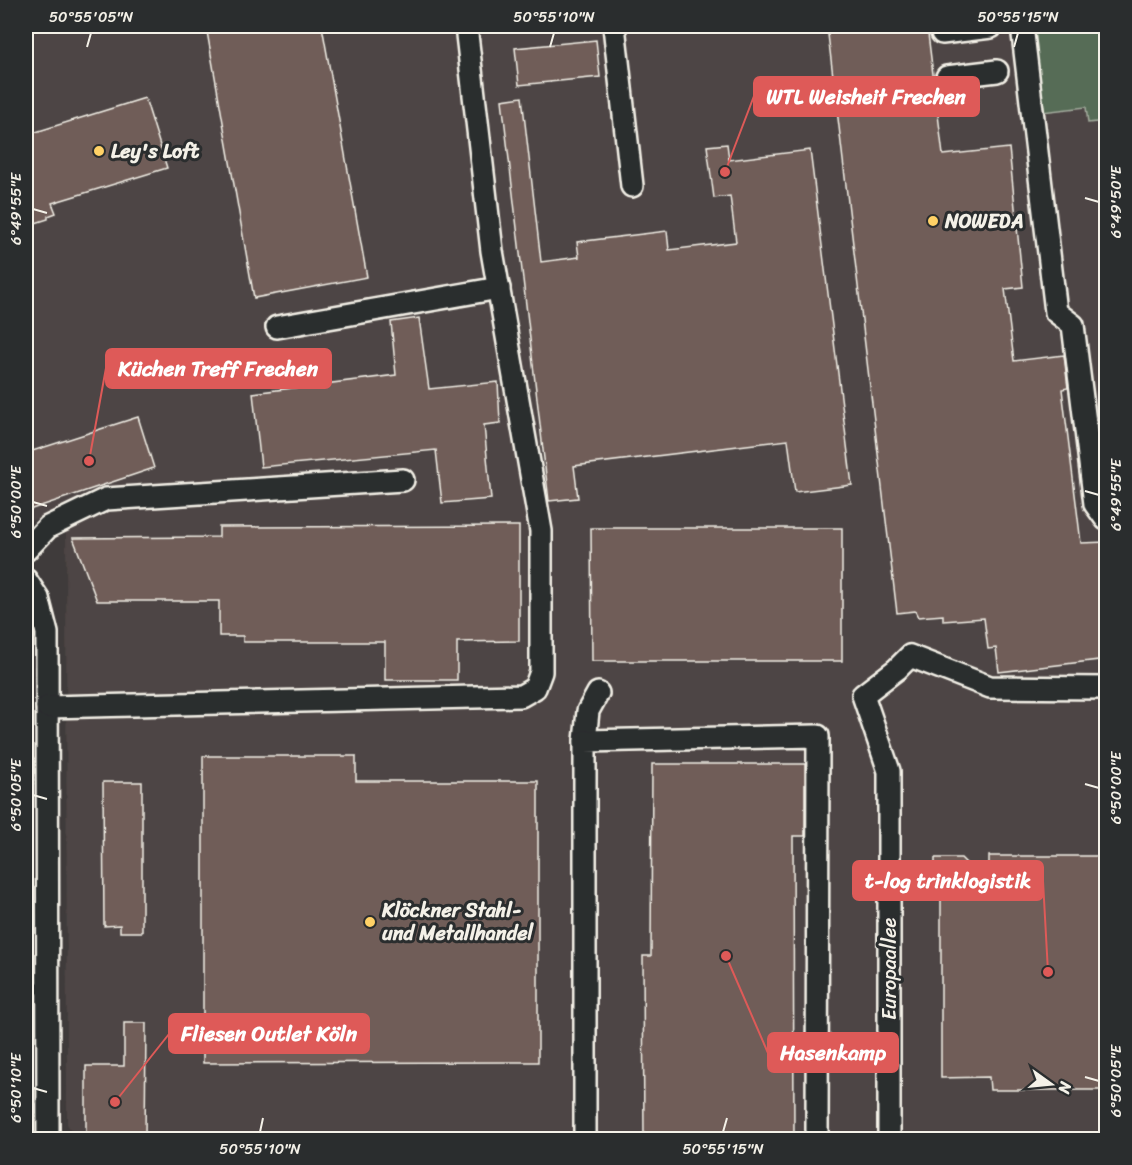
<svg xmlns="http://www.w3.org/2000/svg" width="1132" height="1165" font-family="Sriracha,sans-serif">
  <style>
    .built { fill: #4d4544 }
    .green { fill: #576c57; stroke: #a6aea0; stroke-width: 1.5 }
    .building { fill: #6f5d59; stroke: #f4f1e8; stroke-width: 1.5 }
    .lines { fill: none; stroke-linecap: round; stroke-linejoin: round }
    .minor-casing { stroke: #f4f1e8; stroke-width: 26 }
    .minor { stroke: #2a2d2e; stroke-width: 21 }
    .ticks { fill: none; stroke: #f4f1e8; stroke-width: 2 }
    .poi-dot { fill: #ffd166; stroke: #2a2d2e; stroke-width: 2 }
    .labels { text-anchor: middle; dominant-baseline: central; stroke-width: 6; stroke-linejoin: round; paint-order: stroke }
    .poi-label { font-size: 20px; font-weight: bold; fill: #f4f1e8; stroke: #2a2d2e; text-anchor: start }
    .street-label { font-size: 20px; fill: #f4f1e8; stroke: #2a2d2e }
    .leader { fill: none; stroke: #de5a58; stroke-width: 2 }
    .callout-dot { fill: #de5a58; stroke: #2a2d2e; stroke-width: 2 }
    .callout { fill: #de5a58; stroke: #de5a58; stroke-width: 2 }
    .callout-label { font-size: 21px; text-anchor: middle; font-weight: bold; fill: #fff }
    .neatline { fill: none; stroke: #f4f1e8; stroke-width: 2 }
    .ticks-label { font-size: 15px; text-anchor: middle; fill: #f4f1e8 }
  </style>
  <rect width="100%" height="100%" fill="#3f3b3b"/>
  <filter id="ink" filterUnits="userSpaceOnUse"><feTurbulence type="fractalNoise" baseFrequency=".0167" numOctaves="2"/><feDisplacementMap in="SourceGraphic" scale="12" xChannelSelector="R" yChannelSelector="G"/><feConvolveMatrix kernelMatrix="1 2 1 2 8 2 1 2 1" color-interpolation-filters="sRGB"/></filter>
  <g filter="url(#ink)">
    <path class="built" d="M 26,26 L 1106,26 L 1106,1139 L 76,1139 L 67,1124 L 66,511 L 26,522 Z"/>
    <path class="green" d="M 1033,26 L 1098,26 L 1106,121 L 1088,123 L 1086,107 L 1042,112 Z"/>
    <g class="building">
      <path d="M 206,26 L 322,26 L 367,277 L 254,298 Z"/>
      <path d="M 827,26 L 927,26 L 943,155 L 1009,148 L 1023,287 L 1005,289 L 1014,361 L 1064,355 L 1068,388 L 1062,389 L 1081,543 L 1107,542 L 1107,659 L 999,672 L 996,648 L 988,649 L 984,618 L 943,621 L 943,615 L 918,617 L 915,611 L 897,613 Z"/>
      <path d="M 596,40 L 600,77 L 519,85 L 515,48 Z"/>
      <path d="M 522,97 L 541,262 L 579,257 L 577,242 L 667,231 L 669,250 L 736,242 L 730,196 L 714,198 L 707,146 L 727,144 L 729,160 L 810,150 L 852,485 L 795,492 L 788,440 L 574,466 L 578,498 L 549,501 L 502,100 Z"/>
      <path d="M 145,98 L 167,168 L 52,203 L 56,213 L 48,216 L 48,219 L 26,226 L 26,135 Z"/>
      <path d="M 419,318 L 429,389 L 498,382 L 500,423 L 484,425 L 491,499 L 442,503 L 436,450 L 261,467 L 253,393 L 396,375 L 391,322 Z"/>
      <path d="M 138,417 L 154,468 L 26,511 L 26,453 Z"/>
      <path d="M 519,526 L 519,641 L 457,642 L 457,680 L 385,680 L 385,642 L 243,642 L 243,636 L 219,636 L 219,601 L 97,601 L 73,538 L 219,537 L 219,527 Z"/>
      <path d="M 591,528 L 842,528 L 842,661 L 592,661 Z"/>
      <path d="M 203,756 L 356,756 L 356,781 L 538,781 L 538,1062 L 203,1063 Z"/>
      <path d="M 652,764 L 805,764 L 805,836 L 793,836 L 794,1140 L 644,1140 L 643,956 L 651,956 Z"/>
      <path d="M 103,782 L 142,782 L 142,932 L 120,932 L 120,925 L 104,926 Z"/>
      <path d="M 989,856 L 1107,856 L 1107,1090 L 990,1090 L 989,1077 L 941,1078 L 941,884 L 935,878 L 935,858 L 961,858 L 989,886 Z"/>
      <path d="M 124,1023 L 146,1023 L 145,1140 L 86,1140 L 86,1066 L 124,1066 Z"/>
    </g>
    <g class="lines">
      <g class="minor-casing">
        <g id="minor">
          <path d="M 614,26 L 632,186"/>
          <path d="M 1022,26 L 1056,312 L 1073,325 L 1095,504 L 1106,519"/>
          <path d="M 942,33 L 991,27"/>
          <path d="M 947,77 L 997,71"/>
          <path d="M 277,327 L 499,288"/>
          <path d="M 26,550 L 48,527 L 106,499 L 403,480"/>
          <path d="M 26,580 L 38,598 L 47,633 L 48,1140"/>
          <path d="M 47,707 L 521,696 L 535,688 L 541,672 L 541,531 L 492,251 L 466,26"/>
          <path d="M 585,741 L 588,711 L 598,693"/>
          <path d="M 585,1140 L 585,741 L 818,736 L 817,1140"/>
          <path d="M 889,1140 L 889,771 L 863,695 L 897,669 L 910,656 L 990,687 L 1106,688"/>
        </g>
      </g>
      <use href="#minor" class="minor"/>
    </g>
  </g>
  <path class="ticks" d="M 87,47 L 91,33M 550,47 L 554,33M 1014,47 L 1018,33M 1085,198 L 1099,202M 33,209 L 47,213M 1085,491 L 1099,495M 33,502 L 47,506M 1085,784 L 1099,788M 33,795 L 47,799M 1085,1077 L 1099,1081M 33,1088 L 47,1092M 260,1132 L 263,1118M 723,1132 L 727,1118"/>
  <g class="poi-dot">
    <circle cx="99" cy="151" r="6"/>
    <circle cx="933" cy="221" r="6"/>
    <circle cx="370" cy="922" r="6"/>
  </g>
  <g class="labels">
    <g class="poi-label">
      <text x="111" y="151">Ley's Loft</text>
      <text x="945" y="221">NOWEDA</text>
      <text x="382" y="910">Klöckner Stahl-<tspan x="382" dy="23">und Metallhandel</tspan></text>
    </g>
    <g class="street-label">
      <text transform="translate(889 969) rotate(-90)">Europaallee</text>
    </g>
  </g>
  <path class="leader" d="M725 172L754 96M89 461L106 368M1048 972L1043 881M115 1102L169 1034M726 956L768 1053"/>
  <g class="callout-dot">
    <circle cx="725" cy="172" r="6"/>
    <circle cx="89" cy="461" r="6"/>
    <circle cx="1048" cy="972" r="6"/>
    <circle cx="115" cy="1102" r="6"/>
    <circle cx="726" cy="956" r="6"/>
  </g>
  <g class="callout">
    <rect x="754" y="77" width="225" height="39" rx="6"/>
    <rect x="106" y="349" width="225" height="39" rx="6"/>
    <rect x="853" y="861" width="190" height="39" rx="6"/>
    <rect x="169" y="1014" width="200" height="39" rx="6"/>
    <rect x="768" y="1033" width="130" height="39" rx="6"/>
  </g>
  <g class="callout-label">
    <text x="866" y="104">WTL Weisheit Frechen</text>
    <text x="218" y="376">Küchen Treff Frechen</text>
    <text x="948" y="888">t-log trinklogistik</text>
    <text x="269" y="1041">Fliesen Outlet Köln</text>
    <text x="833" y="1060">Hasenkamp</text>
  </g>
  <rect width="1132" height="1165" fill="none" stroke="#2a2d2e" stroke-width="66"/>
  <g transform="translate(1051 1084) rotate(105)" stroke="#2a2d2e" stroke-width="4.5" paint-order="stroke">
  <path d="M0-4.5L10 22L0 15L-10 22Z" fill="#f4f1e8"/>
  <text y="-9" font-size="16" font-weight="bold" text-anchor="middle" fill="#f4f1e8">N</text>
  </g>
  <rect x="33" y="33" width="1066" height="1099" class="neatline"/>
  <g class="ticks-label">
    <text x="91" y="22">50°55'05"N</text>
    <text x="554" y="22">50°55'10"N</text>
    <text x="1018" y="22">50°55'15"N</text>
    <text transform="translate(1116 202) rotate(-90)" y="5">6°49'50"E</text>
    <text transform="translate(16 209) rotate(-90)" y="5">6°49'55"E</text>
    <text transform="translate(1116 495) rotate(-90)" y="5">6°49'55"E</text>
    <text transform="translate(16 502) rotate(-90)" y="5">6°50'00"E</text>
    <text transform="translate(1116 788) rotate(-90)" y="5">6°50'00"E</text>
    <text transform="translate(16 795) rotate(-90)" y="5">6°50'05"E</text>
    <text transform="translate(1116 1081) rotate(-90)" y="5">6°50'05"E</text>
    <text transform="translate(16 1088) rotate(-90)" y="5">6°50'10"E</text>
    <text x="260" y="1154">50°55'10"N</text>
    <text x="723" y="1154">50°55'15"N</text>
  </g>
</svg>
